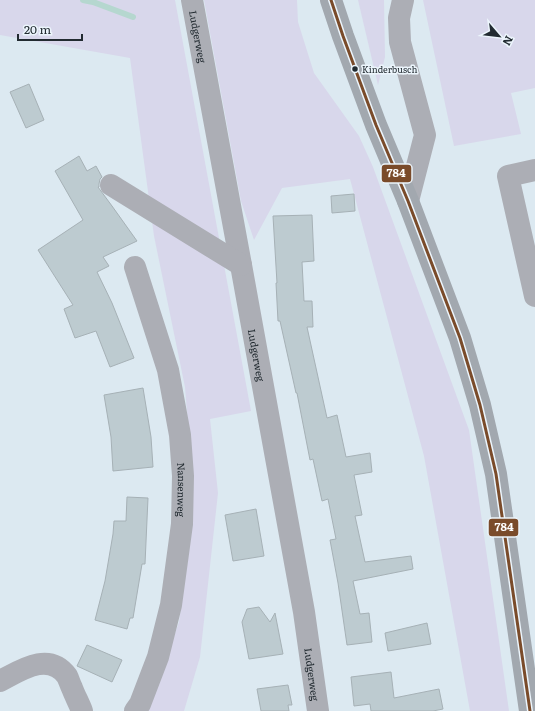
<svg xmlns="http://www.w3.org/2000/svg" width="535" height="711" font-family="Literata,serif">
  <style>
    .green { fill: #d8d7eb }
    .lines { fill: none; stroke-linecap: round; stroke-linejoin: round }
    .stream { stroke: #b5d7cf; stroke-width: 6 }
    .building { fill: #bdcbd0; stroke: #a6b1b6 }
    .minor { stroke: #acaeb5; stroke-width: 22 }
    .major { stroke: #a2a8af; stroke-width: 22 }
    .bus-1-casing { stroke: #ecf5fc; stroke-width: 6 }
    .bus-1 { stroke: #7a4b2a; stroke-width: 3 }
    .bus-dot { fill: #222b31; stroke: #ecf5fc; stroke-width: 1.5 }
    .labels { text-anchor: middle; dominant-baseline: central; stroke-width: 3; stroke-linejoin: round; paint-order: stroke }
    .bus-label { font-size: 9px; fill: #222b31; stroke: #ecf5fc; text-anchor: start }
    .street-label { font-size: 10px; fill: #222b31; stroke: #ecf5fc }
    .line-badge { stroke: #ecf5fc; stroke-width: 1.5 }
    .badge-label { font-size: 11px; text-anchor: middle; font-weight: bold; fill: #fff }
  </style>
  <rect width="100%" height="100%" fill="#dce9f1"/>
  <g class="green">
    <path d="M 0,0 L 175,0 L 251,411 L 210,419 L 218,493 L 200,657 L 184,711 L 148,711 L 179,622 L 189,550 L 191,462 L 185,387 L 154,236 L 130,58 L 0,35 Z"/>
    <path d="M 204,0 L 297,0 L 298,22 L 314,73 L 359,136 L 373,167 L 469,430 L 509,711 L 470,711 L 424,456 L 350,179 L 282,188 L 254,240 L 241,201 Z"/>
    <path d="M 358,0 L 384,0 L 385,57 L 378,85 Z"/>
    <path d="M 423,0 L 535,0 L 535,88 L 511,93 L 521,134 L 454,146 Z"/>
  </g>
  <g class="lines">
    <path class="stream" d="M 83,0 L 93,2 L 133,17"/>
  </g>
  <g class="building">
    <path d="M 29,84 L 44,120 L 26,128 L 10,92 Z"/>
    <path d="M 79,156 L 87,171 L 96,166 L 102,177 L 100,179 L 99,184 L 99,187 L 98,187 L 112,206 L 137,241 L 103,257 L 109,266 L 97,272 L 112,303 L 134,358 L 110,367 L 96,331 L 75,338 L 64,309 L 73,305 L 38,250 L 83,220 L 55,171 Z"/>
    <path d="M 354,194 L 355,211 L 332,213 L 331,196 Z"/>
    <path d="M 312,215 L 314,261 L 302,262 L 304,301 L 312,301 L 313,327 L 307,327 L 327,418 L 337,415 L 346,457 L 370,453 L 372,472 L 354,475 L 362,515 L 355,516 L 365,562 L 411,556 L 413,569 L 353,581 L 360,614 L 369,613 L 372,642 L 347,645 L 338,583 L 330,540 L 336,539 L 328,499 L 322,501 L 313,459 L 310,460 L 297,393 L 296,393 L 280,321 L 278,321 L 276,283 L 277,283 L 273,216 Z"/>
    <path d="M 143,388 L 151,437 L 153,467 L 113,471 L 111,437 L 104,395 Z"/>
    <path d="M 127,497 L 148,498 L 145,564 L 142,564 L 133,618 L 130,618 L 127,629 L 95,620 L 105,581 L 113,534 L 114,521 L 126,521 Z"/>
    <path d="M 256,509 L 264,556 L 233,561 L 225,515 Z"/>
    <path d="M 259,607 L 270,622 L 275,613 L 283,654 L 249,659 L 242,622 L 247,609 Z"/>
    <path d="M 427,623 L 431,644 L 388,651 L 385,633 Z"/>
    <path d="M 87,645 L 122,660 L 112,682 L 77,666 Z"/>
    <path d="M 391,672 L 394,698 L 439,689 L 443,709 L 433,711 L 371,711 L 370,704 L 354,706 L 351,677 Z"/>
    <path d="M 288,685 L 292,705 L 288,705 L 289,711 L 261,711 L 257,689 Z"/>
  </g>
  <g class="lines">
    <g class="minor">
      <path id="s1" d="M 192,0 L 241,265 L 304,612 L 318,711"/>
      <path d="M 403,0 L 399,18 L 400,42 L 425,135 L 408,201"/>
      <path d="M 535,170 L 508,176 L 535,296"/>
      <path d="M 111,185 L 241,265"/>
      <path id="s2" d="M 135,267 L 168,370 L 180,435 L 183,476 L 182,524 L 171,605 L 158,657 L 140,704 L 135,711"/>
      <path d="M 0,681 C 21,670 49,651 67,676 C 69,680 70,684 72,688 C 75,696 79,703 82,711"/>
    </g>
    <path class="major" d="M 331,0 L 343,36 L 376,125 L 408,201 L 460,338 L 480,405 L 496,474 L 530,711"/>
    <g class="bus-1-casing">
      <path id="bus-1" d="M 331,0 L 343,36 L 376,125 L 408,201 L 460,338 L 480,405 L 496,474 L 530,711"/>
    </g>
    <use href="#bus-1" class="bus-1"/>
  </g>
  <circle class="bus-dot" cx="355" cy="69" r="3.5"/>
  <g class="labels">
    <g class="bus-label">
      <text x="362" y="69">Kinderbusch</text>
    </g>
    <g class="street-label">
      <text stroke="none"><textPath href="#s1" startOffset="37">Ludgerweg</textPath></text>
      <text stroke="none"><textPath href="#s1" startOffset="361">Ludgerweg</textPath></text>
      <text stroke="none"><textPath href="#s2" startOffset="229">Nansenweg</textPath></text>
      <text stroke="none"><textPath href="#s1" startOffset="685">Ludgerweg</textPath></text>
    </g>
  </g>
  <g class="line-badge">
    <rect x="381" y="164" width="31" height="19" rx="4" fill="#7a4b2a"/>
    <rect x="488" y="518" width="31" height="19" rx="4" fill="#7a4b2a"/>
  </g>
  <g class="badge-label">
    <text x="396" y="177">784</text>
    <text x="504" y="531">784</text>
  </g>
  <g transform="translate(499 36) rotate(118)" stroke="#ecf5fc" stroke-width="3" paint-order="stroke">
  <path d="M0-3L7 15L0 10L-7 15Z" fill="#222b31"/>
  <text y="-6" font-size="11" font-weight="bold" text-anchor="middle" fill="#222b31">N</text>
  </g>
  <path d="M18 34v6h64v-6" fill="none" stroke="#222b31" stroke-width="2"/>
  <text x="24" y="34" font-size="12" fill="#222b31" stroke="#ecf5fc" stroke-width="3" paint-order="stroke">20 m</text>
</svg>
